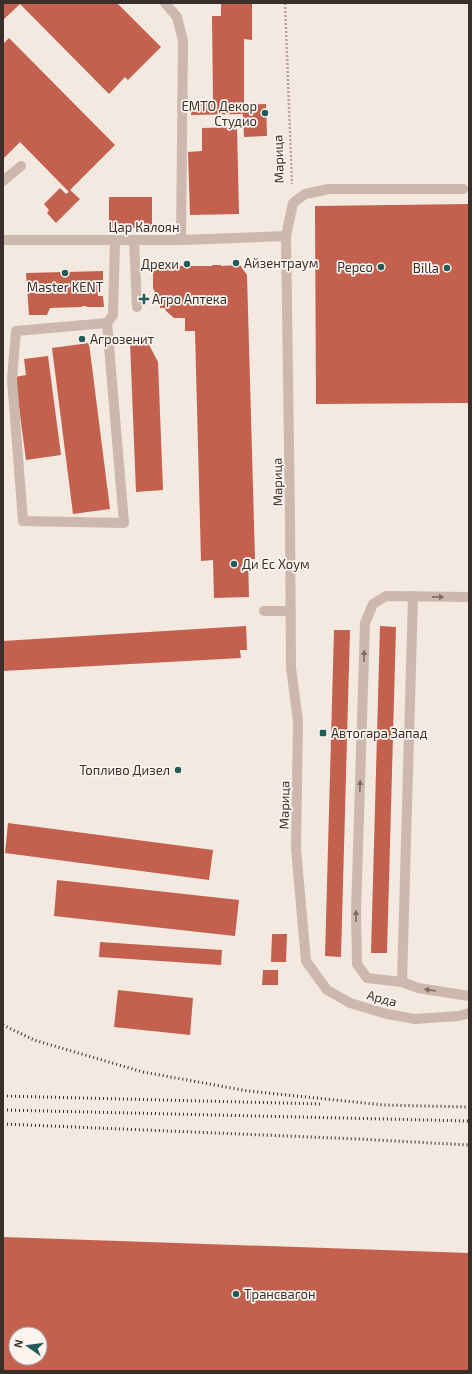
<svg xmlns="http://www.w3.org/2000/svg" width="472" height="1374" font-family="'Exo 2',sans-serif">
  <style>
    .building { fill: #c4604e; fill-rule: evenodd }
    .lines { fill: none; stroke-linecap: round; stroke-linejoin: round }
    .path { stroke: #b8a297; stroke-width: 2.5; stroke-dasharray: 2 2; stroke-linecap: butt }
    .service { stroke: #ccb8ad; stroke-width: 10 }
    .pedestrian { stroke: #ccb8ad; stroke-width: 10 }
    .minor { stroke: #ccb8ad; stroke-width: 10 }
    .rail { stroke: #3a2f2b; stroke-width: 3; stroke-dasharray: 1 3; stroke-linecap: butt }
    .oneway { fill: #7c6d66 }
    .poi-dot { fill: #215c5a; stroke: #fbf4ee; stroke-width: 1.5 }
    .labels { text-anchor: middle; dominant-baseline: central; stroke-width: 3.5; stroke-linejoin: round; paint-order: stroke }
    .poi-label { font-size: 13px; fill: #3a2f2b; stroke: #fbf4ee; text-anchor: start }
    .street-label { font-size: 13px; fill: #3a2f2b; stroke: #fbf4ee }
  </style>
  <rect width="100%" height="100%" fill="#f3e9e1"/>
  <g class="building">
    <path d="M 3,3 L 117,3 L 161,47 L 128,80 L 125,77 L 109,94 L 20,4 L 3,20 Z"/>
    <path d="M 221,3 L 252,3 L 252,40 L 244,39 L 244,105 L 266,104 L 267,136 L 244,137 L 243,114 L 191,115 L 191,103 L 213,103 L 212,16 L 221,16 Z"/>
    <path d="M 9,38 L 115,145 L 70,190 L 80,199 L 56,223 L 47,213 L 49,210 L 44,204 L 60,188 L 66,194 L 69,192 L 20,142 L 3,159 L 3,44 Z"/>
    <path d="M 237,127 L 239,214 L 190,215 L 188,152 L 202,151 L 202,128 Z"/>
    <rect x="109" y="197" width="43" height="31"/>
    <path d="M 469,204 L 469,403 L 316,404 L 315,206 Z"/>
    <path d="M 212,265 L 221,265 L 221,266 L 240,265 L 247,275 L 255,559 L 248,559 L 249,597 L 214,598 L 213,560 L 201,561 L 195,331 L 185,331 L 185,318 L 174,318 L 166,311 L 165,308 L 160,308 L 160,302 L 153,288 L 153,266 L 212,266 Z"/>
    <path d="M 103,271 L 103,282 L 98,287 L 98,296 L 103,296 L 104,307 L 87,307 L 86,306 L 82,306 L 82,307 L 50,308 L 47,315 L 29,315 L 26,273 Z"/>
    <path d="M 147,341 L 158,362 L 163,490 L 136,492 L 130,342 Z"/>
    <path d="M 89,343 L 110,509 L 73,514 L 52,348 Z"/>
    <path d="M 48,356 L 61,455 L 26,460 L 15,377 L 26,375 L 24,359 Z"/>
    <path d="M 246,626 L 247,650 L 240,650 L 241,658 L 3,671 L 3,641 Z"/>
    <path d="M 380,626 L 396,627 L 387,953 L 371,953 Z"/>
    <path d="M 334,630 L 350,630 L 341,957 L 325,956 Z"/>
    <path d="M 8,823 L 213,850 L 209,880 L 5,853 Z"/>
    <path d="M 57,880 L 239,900 L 235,936 L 54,916 Z"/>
    <path d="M 272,934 L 287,934 L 286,962 L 271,962 Z"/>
    <path d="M 100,942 L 222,950 L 221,965 L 99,957 Z"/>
    <path d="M 263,970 L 278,970 L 278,985 L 262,985 Z"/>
    <path d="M 118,990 L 193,998 L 190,1035 L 114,1027 Z"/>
    <path d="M 3,1237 L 469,1253 L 469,1371 L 3,1371 ZM 16,1334 L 40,1334 L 40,1358 L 16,1358 Z"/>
  </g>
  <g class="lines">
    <path class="path" d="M 285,3 L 292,184"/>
    <g class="service">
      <path d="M 165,3 L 177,17 L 183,41 L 181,240"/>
      <path d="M 3,181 L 21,166"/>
      <path d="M 286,236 L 293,203 L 305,194 L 329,189 L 407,189"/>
      <path d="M 134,241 L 137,307"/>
      <path d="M 107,323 L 16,331 L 12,379 L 23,521 L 124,523 L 107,323 L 113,315 L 115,240"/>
      <path d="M 469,597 L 386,596 L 373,604 L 365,623 L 356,913 L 357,964 L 367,978 L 402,982 L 418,988 L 469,996"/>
      <path d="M 264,611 L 291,611"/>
      <path d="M 402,982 L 413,596"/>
    </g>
    <path class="pedestrian" d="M 407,189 L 463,189"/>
    <path class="minor" d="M 3,240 L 181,240 L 286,236 L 290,518 L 291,668 L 298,721 L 296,849 L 306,961 L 327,990 L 350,1003 L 387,1014 L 415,1019 L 459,1016 L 469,1013"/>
    <g class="rail">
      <path d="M 3,1025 L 34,1040 L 143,1072 L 248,1091 L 384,1105 L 469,1107"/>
      <path d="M 3,1096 L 322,1104"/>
      <path d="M 3,1110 L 469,1121"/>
      <path d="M 3,1124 L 358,1139 L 469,1145"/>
    </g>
  </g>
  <defs><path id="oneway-solid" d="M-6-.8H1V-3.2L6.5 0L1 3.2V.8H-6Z"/></defs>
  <g class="oneway">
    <use href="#oneway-solid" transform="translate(438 597) rotate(1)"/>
    <use href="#oneway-solid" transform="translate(364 656) rotate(-88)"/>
    <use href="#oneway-solid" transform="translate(360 786) rotate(-88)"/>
    <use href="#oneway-solid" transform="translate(356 916) rotate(-90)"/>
    <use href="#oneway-solid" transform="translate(430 990) rotate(-171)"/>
  </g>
  <g class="poi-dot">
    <circle cx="265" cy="113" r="4"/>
    <circle cx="236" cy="263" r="4"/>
    <circle cx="187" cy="264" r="4"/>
    <circle cx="381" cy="267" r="4"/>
    <circle cx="447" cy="268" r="4"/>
    <circle cx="65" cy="273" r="4"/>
    <path d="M142 293h4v4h4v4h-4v4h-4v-4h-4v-4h4z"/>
    <circle cx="82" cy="339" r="4"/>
    <circle cx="234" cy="564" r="4"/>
    <rect x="319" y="729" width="8" height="8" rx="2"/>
    <circle cx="178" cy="770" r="4"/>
    <circle cx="236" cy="1294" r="4"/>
  </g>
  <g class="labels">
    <g class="poi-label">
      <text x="257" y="106" text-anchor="end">ЕМТО Декор<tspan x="257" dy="15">Студио</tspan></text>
      <text x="244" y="263">Айзентраум</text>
      <text x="179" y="264" text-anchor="end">Дрехи</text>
      <text x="373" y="267" text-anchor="end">Pepco</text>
      <text x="439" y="268" text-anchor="end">Billa</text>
      <text x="65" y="287" text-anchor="middle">Master KENT</text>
      <text x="152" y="299">Агро Аптека</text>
      <text x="90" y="339">Агрозенит</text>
      <text x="242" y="564">Ди Ес Хоум</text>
      <text x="331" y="733">Автогара Запад</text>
      <text x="170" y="770" text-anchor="end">Топливо Дизел</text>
      <text x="244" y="1294">Tрансвагон</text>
    </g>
    <g class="street-label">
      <text transform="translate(278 159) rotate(-92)">Марица</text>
      <text x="144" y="227">Цар Калоян</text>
      <text transform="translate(277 482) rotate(-91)">Марица</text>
      <text transform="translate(284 805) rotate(-89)">Марица</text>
      <text transform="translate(382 998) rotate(15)">Арда</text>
    </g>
  </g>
  <rect width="472" height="1374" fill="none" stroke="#3a2f2b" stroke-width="8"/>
  <g transform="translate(28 1346) rotate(284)"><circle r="19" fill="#fbf4ee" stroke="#aea5a0"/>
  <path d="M0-3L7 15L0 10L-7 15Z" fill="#215c5a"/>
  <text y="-6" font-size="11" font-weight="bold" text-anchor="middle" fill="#3a2f2b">N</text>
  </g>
</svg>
